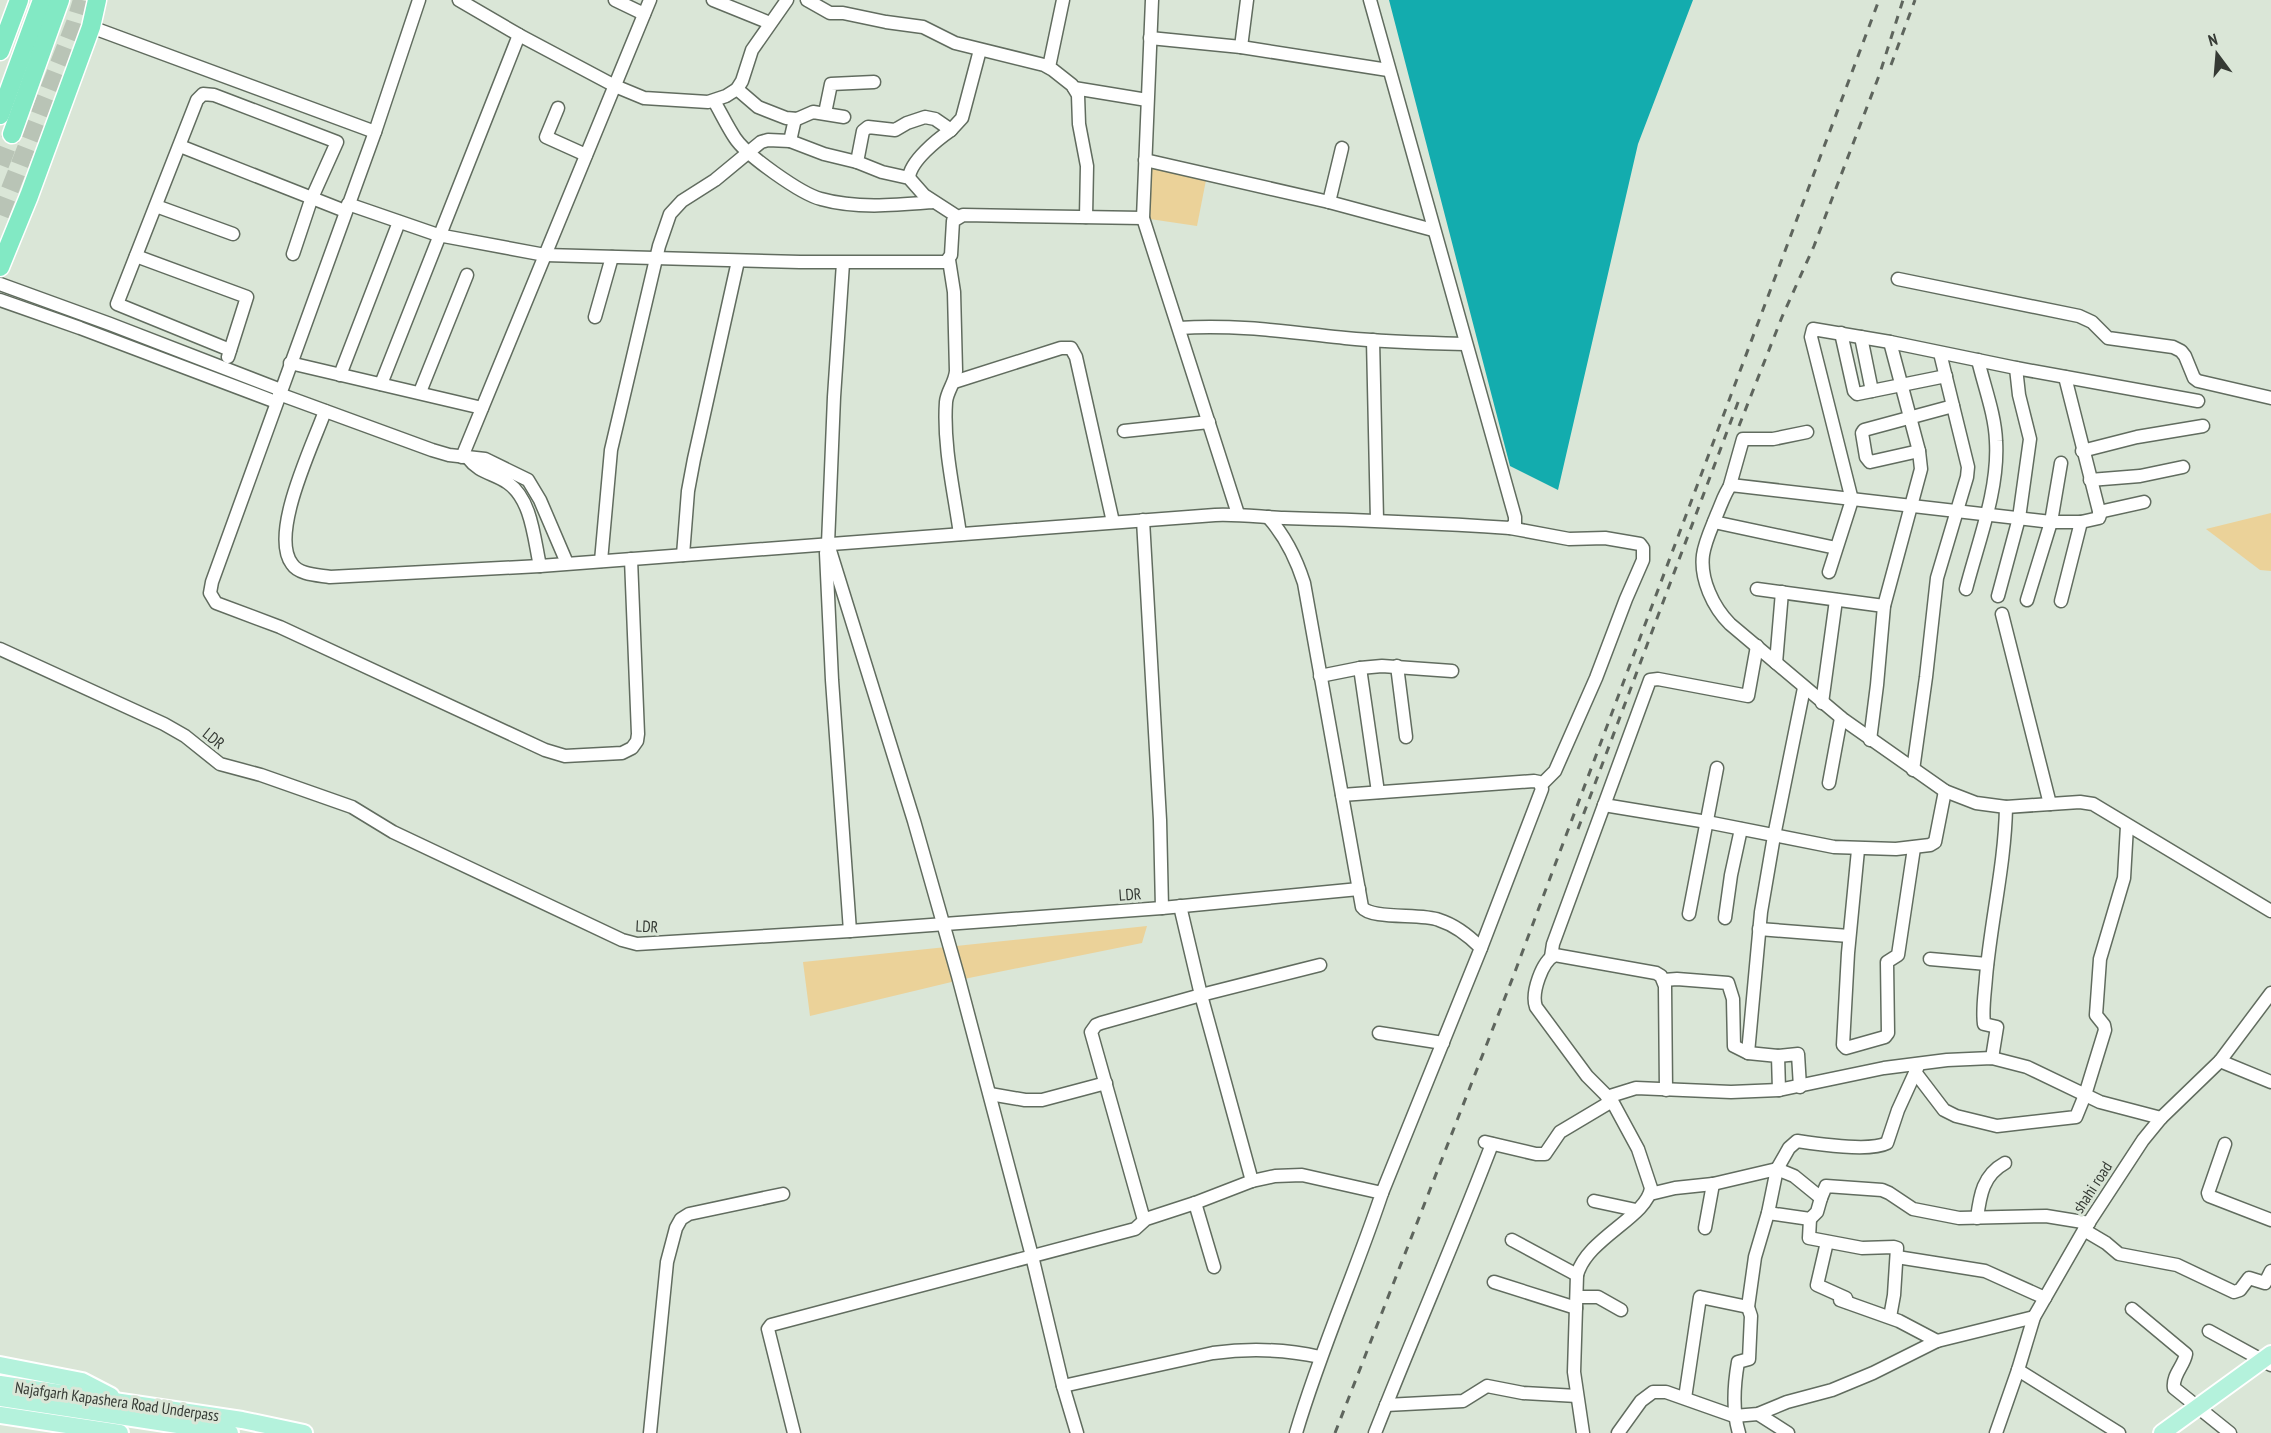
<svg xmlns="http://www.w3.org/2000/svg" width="2271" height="1433" font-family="'PT Sans Narrow',sans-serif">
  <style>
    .green { fill: #ebd299 }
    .water { fill: #13acae }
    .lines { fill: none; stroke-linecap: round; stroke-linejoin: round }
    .highway-tunnel { stroke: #b9c4b6; stroke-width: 18; stroke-dasharray: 18 9; stroke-linecap: butt }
    .minor-casing { stroke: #616c5f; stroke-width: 15 }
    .major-casing { stroke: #fff; stroke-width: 20 }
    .highway-casing { stroke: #fff; stroke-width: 21 }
    .minor { stroke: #fff; stroke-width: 12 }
    .major { stroke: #b4f2dc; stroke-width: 16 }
    .highway { stroke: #82e9c4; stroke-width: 18 }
    .rail { stroke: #5e655d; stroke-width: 3; stroke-dasharray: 8 8; stroke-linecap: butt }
    .labels { text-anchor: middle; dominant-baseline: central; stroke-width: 6; stroke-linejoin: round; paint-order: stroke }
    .street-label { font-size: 16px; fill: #353a34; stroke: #dae6d7 }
  </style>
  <rect width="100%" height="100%" fill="#dae6d7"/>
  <g class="green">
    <path d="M 1145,160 L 1207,175 L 1197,226 L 1143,218 Z"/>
    <path d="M 2271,513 L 2271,571 L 2260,570 L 2206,529 Z"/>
    <path d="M 1147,926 L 1142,943 L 964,979 L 810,1016 L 803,962 Z"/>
  </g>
  <path class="water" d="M 1389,0 L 1693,0 L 1638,144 L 1558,490 L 1510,466 Z"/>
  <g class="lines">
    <g class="highway-tunnel">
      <path d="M 0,165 L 12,134"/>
      <path d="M 0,215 L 75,23 L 82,0"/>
    </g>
    <g class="minor-casing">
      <g id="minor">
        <path d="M 419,0 L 375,132 L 212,582 L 210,593 L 216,603 L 280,627 L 545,750 L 565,756 L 622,753 L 632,748 L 637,741 L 638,734 L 631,559"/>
        <path d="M 459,0 L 519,35 L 615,86 L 644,98 L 708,102 L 726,96 L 737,89 L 742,81 L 752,50 L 787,0"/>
        <path d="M 615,0 L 644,14"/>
        <path d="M 713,0 L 770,23"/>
        <path d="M 807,0 L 830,13 L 843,13 L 886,22 L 923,27 L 955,43 L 1044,65 L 1053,70 L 1072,85 L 1078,95 L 1079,124 L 1087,166 L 1086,217"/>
        <path d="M 1152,0 L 1143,218 L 1238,514"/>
        <path d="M 91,27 L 375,132"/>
        <path d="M 1150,38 L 1241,47 L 1388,70"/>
        <path d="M 1241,47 L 1247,0"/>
        <path d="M 1049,67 L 1063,0"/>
        <path d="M 1074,88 L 1147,100"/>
        <path d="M 737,89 L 758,107 L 786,118 L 797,119 L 813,112 L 844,117"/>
        <path d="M 714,101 C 721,113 727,126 735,138 C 746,155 801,194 821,199 C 856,209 897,205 933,202"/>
        <path d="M 558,108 L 546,137 L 586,155"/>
        <path d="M 825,113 L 831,84 L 874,82"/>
        <path d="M 795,119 L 790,141 L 824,154 L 857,162"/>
        <path d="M 180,146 L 345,211"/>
        <path d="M 1145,160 L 1329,202 L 1433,230"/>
        <path d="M 909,178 C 910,161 938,139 951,130"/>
        <path d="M 1329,202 L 1342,148"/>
        <path d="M 348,204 L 438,235 L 545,255 L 800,262 L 946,262 L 951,255 L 953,221 L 963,215 L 1143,218"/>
        <path d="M 156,206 L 233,234"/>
        <path d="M 958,217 L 924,195 L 909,178 L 882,172 L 857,162 L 863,131 L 868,127 L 895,130 L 907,123 L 925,117 L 935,119 L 951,130 L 962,118 L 980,50"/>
        <path d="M 136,256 L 247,297 L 228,357"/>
        <path d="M 949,260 L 954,292 L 956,371 C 955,383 947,391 946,402 C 943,446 954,491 960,534"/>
        <path d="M 843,263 L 834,397 L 828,544 L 826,553 L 832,680 L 850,931"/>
        <path d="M 1898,279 L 2079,316 L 2092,322 L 2108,338 L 2173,347 L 2181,351 L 2185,356 L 2194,378 L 2198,381 L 2271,398"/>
        <path d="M 0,284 L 110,324 L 281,390"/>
        <path d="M 0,300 L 80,328 L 276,402"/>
        <path d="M 595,317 L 612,257"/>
        <path d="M 1179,328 C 1235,324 1289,332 1345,338 C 1385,342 1425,343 1465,344"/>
        <path d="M 1841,333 L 1854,391 L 1857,394 L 1946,376"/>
        <path d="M 1861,337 L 1872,391"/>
        <path d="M 1373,340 L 1377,520"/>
        <path d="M 230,350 L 117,304 L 197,100 L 203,94 L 214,95 L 337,142 L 311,200 L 293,254"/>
        <path d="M 290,363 L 482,408"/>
        <path d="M 340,375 L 399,222"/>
        <path d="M 2065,377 L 2100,515 L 2099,518 L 2081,522 L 2051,522 L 1731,485 C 1725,492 1721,505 1717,514 C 1712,527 1705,541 1703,555 C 1700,579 1713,607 1730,624 L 1844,720 L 1945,791 L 1976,803 L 2006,807 L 2080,802 L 2093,804 L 2271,911"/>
        <path d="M 954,382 L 1061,348 L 1071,348 L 1076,357 L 1113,522"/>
        <path d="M 381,384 L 519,35"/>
        <path d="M 420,392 L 467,275"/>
        <path d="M 279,394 L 432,450 L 449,455 L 485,459 L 528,480 L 540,500 L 567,563"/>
        <path d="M 325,411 C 313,445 269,534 292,564 C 299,575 319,575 330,577 L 540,566 L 1215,515 C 1238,514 1261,517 1284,518 C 1360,520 1435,523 1510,528 L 1515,524 L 1515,517 L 1370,0"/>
        <path d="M 1124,431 L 1209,422"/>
        <path d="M 1919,451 L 1870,462 L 1866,457 L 1862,433 L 1864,430 L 1953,406"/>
        <path d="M 2082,451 L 2137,437 L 2203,426"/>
        <path d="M 462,457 L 650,0"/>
        <path d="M 468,458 C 479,473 494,473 508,483 C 532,500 534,539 540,566"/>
        <path d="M 2090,480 L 2140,476 L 2183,467"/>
        <path d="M 1730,485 L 1743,439 L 1773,439 L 1807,432"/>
        <path d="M 2099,512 L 2144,502"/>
        <path d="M 1268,517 C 1286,537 1296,558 1304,583 L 1362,907 C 1371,920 1421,913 1439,920 C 1455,925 1469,936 1481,948"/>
        <path d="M 1143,520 L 1160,820 L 1162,908"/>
        <path d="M 1714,522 L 1836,548"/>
        <path d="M 1510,528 L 1569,539 L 1605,538 L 1640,544 L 1643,548 L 1643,560 L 1626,599 L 1596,678 L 1555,771 L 1541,785"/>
        <path d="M 828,544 L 914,821 L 958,976 L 1032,1256 L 1063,1386 L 1077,1433"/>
        <path d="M 683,555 L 688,491 L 694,459 L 738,261"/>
        <path d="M 601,561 L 611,450 L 659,246 L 670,214 L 682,201 L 715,180 L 761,142 L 768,140 L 790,141"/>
        <path d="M 1829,572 L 1852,500 L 1811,337 L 1813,329 L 1890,342 L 2016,368 L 2198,401"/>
        <path d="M 1757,589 L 1884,606"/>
        <path d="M 1966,589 C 1978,542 1999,490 1996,441 C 1995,414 1984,386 1978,360"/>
        <path d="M 1998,596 L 2019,518 L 2030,439 L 2019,395 L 2016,368"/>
        <path d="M 2027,600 L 2051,522 L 2061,463"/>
        <path d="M 2061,601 L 2081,522"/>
        <path d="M 2002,614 L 2050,804"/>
        <path d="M 0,649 L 164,724 L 185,736 L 220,764 L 261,775 L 352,807 L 393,832 L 622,940 L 637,944 L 850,931 L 1162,908 L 1359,889"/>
        <path d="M 1776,663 L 1782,592"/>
        <path d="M 1397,666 L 1406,737"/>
        <path d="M 1360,668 L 1378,792"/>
        <path d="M 1320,676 L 1360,668 L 1382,666 L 1452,671"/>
        <path d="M 1822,703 L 1836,600"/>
        <path d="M 1870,740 L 1877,685 L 1884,606 L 1921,469 L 1919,451 L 1890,342"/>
        <path d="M 1913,770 L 1926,677 L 1937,578 L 1967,477 L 1968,467 L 1940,353"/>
        <path d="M 1829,783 L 1841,718"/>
        <path d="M 1342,795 L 1534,781 L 1539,782 L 1542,789 L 1481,948 L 1382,1193"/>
        <path d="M 1604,805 L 1707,822 L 1834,847 L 1896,849 L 1930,845 L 1935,842 L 1945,791"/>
        <path d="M 1858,850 L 1848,953 L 1843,1045 L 1846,1048 L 1885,1037 L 1888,1033 L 1887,962 L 1898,955 L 1914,848"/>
        <path d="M 1180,906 L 1201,995 L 1252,1181"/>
        <path d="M 1689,914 L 1717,768"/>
        <path d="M 1725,918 L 1731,875 L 1741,829"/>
        <path d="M 1759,929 L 1849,936"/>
        <path d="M 1551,957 L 1553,944 L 1650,680 L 1658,679 L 1748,696 L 1757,646"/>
        <path d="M 1930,959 L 1987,964"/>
        <path d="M 1664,980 L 1677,979 L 1728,983 L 1733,999 L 1734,1046 L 1748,1053 L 1778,1056 L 1779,1090"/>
        <path d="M 1379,1033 L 1443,1043"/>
        <path d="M 1748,1053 L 1761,912 L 1774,836 L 1804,688"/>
        <path d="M 1778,1056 L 1798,1054 L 1800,1087"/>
        <path d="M 1992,1058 L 1997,1027 L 1984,1024 C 1982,1009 1985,992 1986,977 C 1991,920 2005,864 2006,807"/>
        <path d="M 2220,1061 L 2271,1082"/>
        <path d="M 1915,1072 L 1944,1110 L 1956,1116 L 1997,1126 L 2076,1117 L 2085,1095 L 2105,1030 L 2104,1025 L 2096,1015 L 2100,959 L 2124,878 L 2127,826"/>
        <path d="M 990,1094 L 1025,1100 L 1042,1100 L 1106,1083"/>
        <path d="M 1607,1097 L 1636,1088 L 1731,1092 L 1779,1090 L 1884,1068 L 1947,1060 L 1992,1058 L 2027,1067 L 2100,1102 L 2161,1118"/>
        <path d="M 1485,1142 L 1536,1154 L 1545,1154 L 1560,1132 L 1612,1101"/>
        <path d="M 2225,1144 L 2208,1193 L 2209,1196 L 2271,1220"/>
        <path d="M 1650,1194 L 1675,1188 L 1713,1184 L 1777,1169 L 1794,1176 L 1821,1198 L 1826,1186 L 1882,1190 L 1889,1193 L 1913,1209 L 1959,1218 L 2046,1216 L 2089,1223"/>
        <path d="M 1594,1201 L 1636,1210"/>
        <path d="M 1195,1203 L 1214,1267"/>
        <path d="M 1768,1213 L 1810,1219 L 1817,1212 L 1821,1198"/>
        <path d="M 1977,1218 C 1980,1195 1983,1175 2005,1163"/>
        <path d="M 1810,1219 L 1809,1238 L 1862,1248 L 1894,1247 L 1897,1248 L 1894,1295 L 1890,1317"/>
        <path d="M 1144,1220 L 1091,1032 L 1096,1025 L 1101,1023 L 1201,995 L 1320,965"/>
        <path d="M 1705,1228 L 1713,1184"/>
        <path d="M 2084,1230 L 2106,1243 L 2119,1254 L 2177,1265 L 2234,1292 L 2240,1290 L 2249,1278 L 2265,1283 L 2271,1271"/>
        <path d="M 1512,1240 L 1577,1275"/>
        <path d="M 1827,1242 L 1817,1285 L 1846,1298 L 1847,1302"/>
        <path d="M 1897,1257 L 1985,1271 L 2045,1298"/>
        <path d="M 1494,1282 L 1576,1308"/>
        <path d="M 1577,1297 L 1598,1297 L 1621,1310"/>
        <path d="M 1840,1300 L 1899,1321 L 1937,1341"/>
        <path d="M 2132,1309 L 2186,1354 C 2184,1366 2172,1375 2174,1388 L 2230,1433"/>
        <path d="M 2209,1331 L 2271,1365"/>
        <path d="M 2018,1370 L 2119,1433"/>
        <path d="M 1063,1386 L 1213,1353 C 1250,1348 1284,1349 1320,1357"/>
        <path d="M 1685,1398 L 1700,1297 L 1748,1307"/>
        <path d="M 1386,1405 L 1463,1401 L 1487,1386 L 1523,1393 L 1577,1396"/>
        <path d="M 1758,1414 L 1788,1433"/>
        <path d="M 650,1433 L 667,1262 L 676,1228 L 681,1219 L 689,1214 L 783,1194"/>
        <path d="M 794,1433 L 768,1329 L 771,1325 L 1135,1229 L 1146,1219 L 1195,1203 L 1252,1181 L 1275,1176 L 1302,1175 L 1382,1193 C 1355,1274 1320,1351 1296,1433"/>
        <path d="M 1375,1433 C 1413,1336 1455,1241 1492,1144"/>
        <path d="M 1583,1433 L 1574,1372 L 1577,1275 C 1587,1238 1647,1217 1651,1188 L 1638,1149 L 1612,1101 L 1587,1076 L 1536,1007 C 1531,993 1542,961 1555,955 L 1656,973 L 1661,976 L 1665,986 L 1666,1090"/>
        <path d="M 1618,1433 L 1641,1401 L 1653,1392 L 1666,1392 L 1734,1416 L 1758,1414 L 1787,1402 L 1832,1390 L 1873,1373 L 1937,1341 L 2034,1317"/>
        <path d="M 1739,1433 C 1732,1410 1734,1385 1738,1362 L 1749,1359 L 1751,1316 L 1748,1307 L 1755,1257 L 1768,1213 L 1777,1169 L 1789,1148 L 1797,1141 C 1817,1144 1870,1152 1887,1143 L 1898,1110 L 1919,1064"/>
        <path d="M 1996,1433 L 2018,1370 L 2034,1317 L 2084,1230 L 2143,1140 L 2161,1118 L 2220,1061 L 2271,993"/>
      </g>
    </g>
    <g class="major-casing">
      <g id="major">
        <path d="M 0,1365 L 82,1381 L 111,1396"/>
        <path d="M 0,1384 L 242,1420 L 304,1433"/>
        <path d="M 0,1398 L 230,1433"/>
        <path d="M 0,1415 L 120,1433"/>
        <path d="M 2162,1433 L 2271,1354"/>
      </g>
    </g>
    <g class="highway-casing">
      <g id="highway">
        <path d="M 0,51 L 19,0"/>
        <path d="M 0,115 L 42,0"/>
        <path d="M 12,134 L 60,0"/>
        <path d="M 0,267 L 29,196 L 91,27 L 97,0"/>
      </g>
    </g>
    <use href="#minor" class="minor"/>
    <use href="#major" class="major"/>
    <use href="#highway" class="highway"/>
    <g class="rail">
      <path d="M 1891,65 L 1915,0"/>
      <path d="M 1739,426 L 1782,317 L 1814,246 L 1880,73 L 1903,0"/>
      <path d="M 1578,829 L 1740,397"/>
      <path d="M 1335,1433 L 1513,977 L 1879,0"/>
    </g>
  </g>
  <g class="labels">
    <g class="street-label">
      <text transform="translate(214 738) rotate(39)">LDR</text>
      <text transform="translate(1130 894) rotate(-4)">LDR</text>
      <text transform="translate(647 926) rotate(3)">LDR</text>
      <text transform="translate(2092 1187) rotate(-57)">shahi road</text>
      <text transform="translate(117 1401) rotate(8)">Najafgarh Kapashera Road Underpass</text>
    </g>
  </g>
  <g transform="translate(2217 54) rotate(344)" stroke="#dae6d7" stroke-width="4.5" paint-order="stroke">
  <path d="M0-4.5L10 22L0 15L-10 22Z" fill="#353a34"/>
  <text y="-9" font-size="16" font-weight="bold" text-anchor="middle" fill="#353a34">N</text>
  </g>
</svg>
